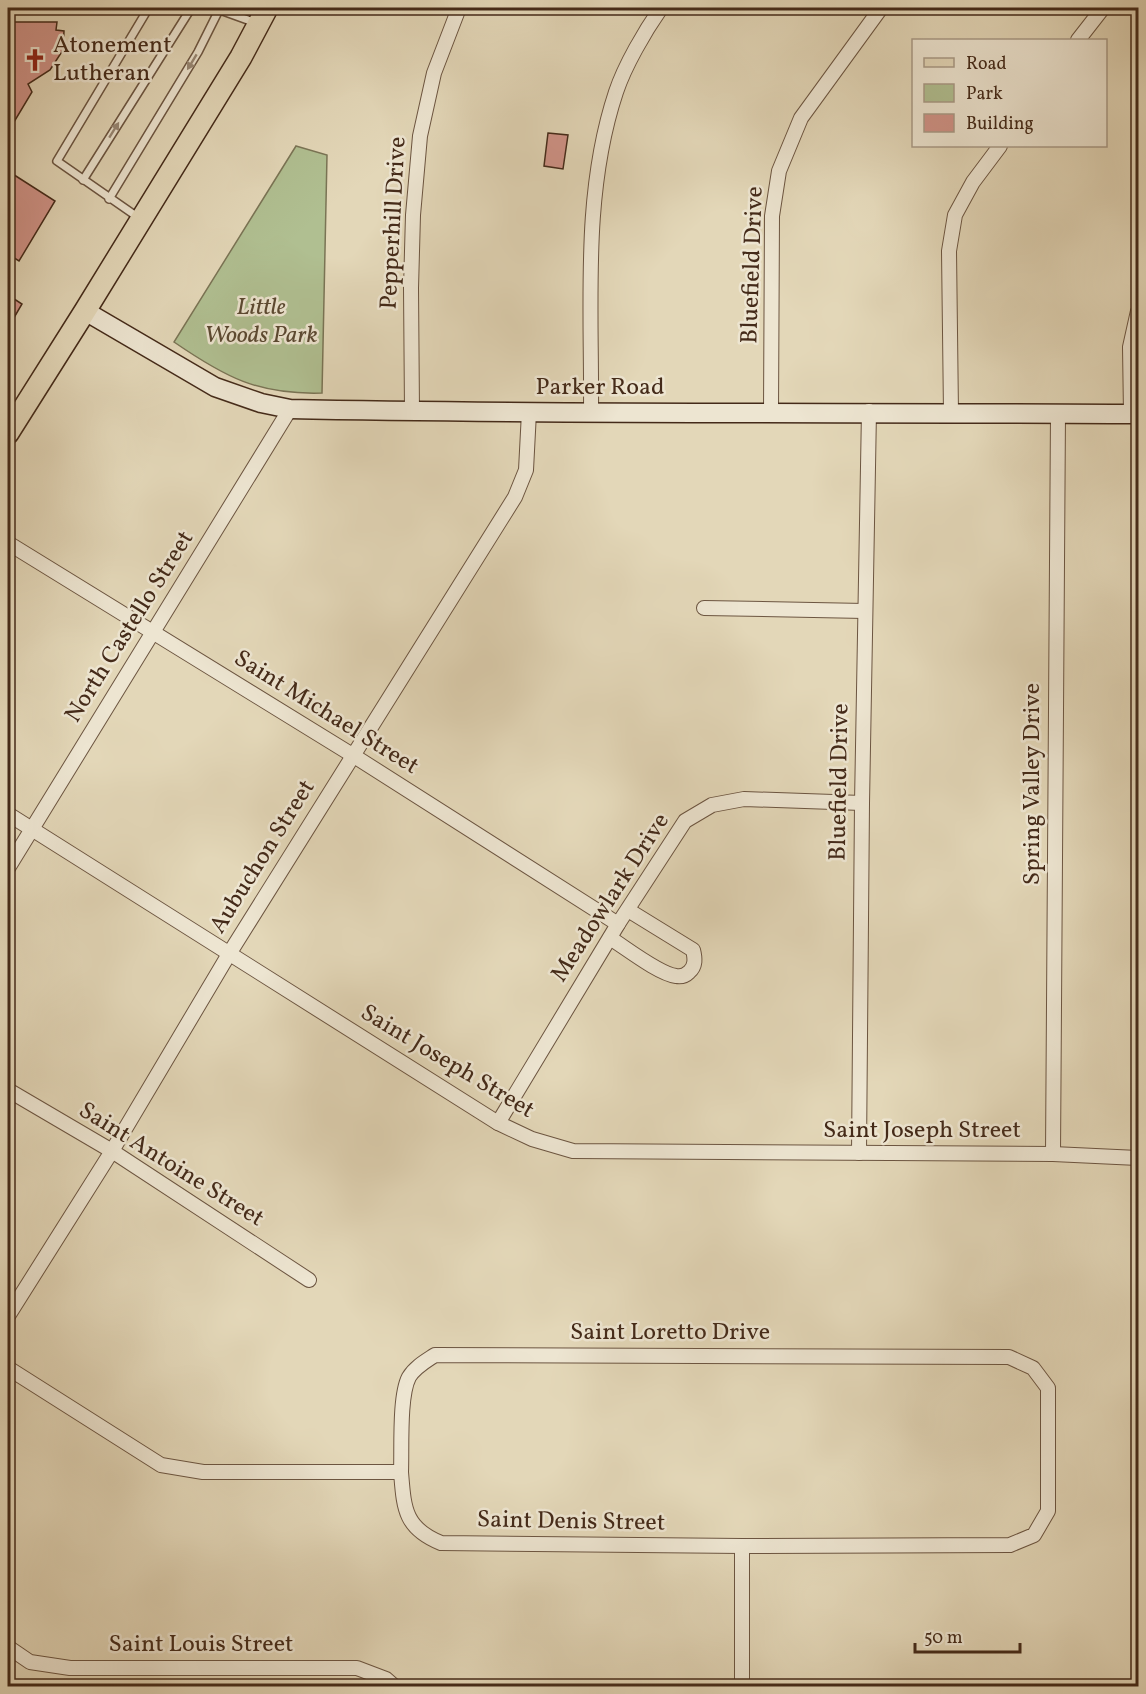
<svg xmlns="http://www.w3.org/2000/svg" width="1146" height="1694" font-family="Vollkorn,serif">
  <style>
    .green { fill: #b0bf91; stroke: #7a7455; stroke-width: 1.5 }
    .building { fill: #d09388; stroke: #442a19; stroke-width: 1.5 }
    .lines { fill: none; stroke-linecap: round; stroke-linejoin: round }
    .lane-casing { stroke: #6c5541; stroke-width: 10 }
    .street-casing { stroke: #6c5541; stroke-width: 16 }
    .secondary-casing { stroke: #442a19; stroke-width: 21 }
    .primary-casing { stroke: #442a19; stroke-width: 24 }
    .lane { stroke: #ede5d1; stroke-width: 7 }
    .street { stroke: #ede5d1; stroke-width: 14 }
    .secondary { stroke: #ede5d1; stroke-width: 18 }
    .primary { stroke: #e3d7b8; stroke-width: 21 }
    .oneway { fill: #988875 }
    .labels { text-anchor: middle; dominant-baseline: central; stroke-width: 5; stroke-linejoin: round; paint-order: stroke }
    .poi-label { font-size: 24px; fill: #442a19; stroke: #ede5d1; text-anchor: start }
    .street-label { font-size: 24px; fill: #442a19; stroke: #ede5d1 }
    .park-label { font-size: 24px; font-style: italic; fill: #5a4831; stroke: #ede5d1 }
  </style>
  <rect width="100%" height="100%" fill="#e3d7b8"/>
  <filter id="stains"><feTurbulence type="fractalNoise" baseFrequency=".00333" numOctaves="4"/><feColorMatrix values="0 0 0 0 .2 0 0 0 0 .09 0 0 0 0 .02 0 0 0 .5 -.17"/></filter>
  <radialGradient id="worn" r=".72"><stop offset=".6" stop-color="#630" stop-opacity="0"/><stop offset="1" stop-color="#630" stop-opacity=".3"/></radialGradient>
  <path class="green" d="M 296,146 L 327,155 L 322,393 C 258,395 225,377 174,342 Z"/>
  <g class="building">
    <path d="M 8,22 L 57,22 L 56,30 L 64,31 L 63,50 L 50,70 L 28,84 L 32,92 L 8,132 Z"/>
    <path d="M 548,133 L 568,135 L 563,169 L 544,166 Z"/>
    <path d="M 8,171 L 55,201 L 19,261 L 8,254 Z"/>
    <path d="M 8,295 L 22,304 L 8,328 Z"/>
  </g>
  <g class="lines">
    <g class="lane-casing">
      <g id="lane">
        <path d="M 103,8 L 220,10 L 256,23"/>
        <path d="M 83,180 L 190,10"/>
        <path d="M 109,199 L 198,52 L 220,8"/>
        <path d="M 139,218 L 57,161 L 148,9"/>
      </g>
    </g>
    <g class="street-casing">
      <g id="street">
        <path d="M 1078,40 L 1103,8"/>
        <path d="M 412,411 L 411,288 L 413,215 L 420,136 L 434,73 L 459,8"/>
        <path d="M 591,411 C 592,305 582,194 616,92 C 625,65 645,31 661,8"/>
        <path d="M 771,411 L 772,216 L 779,171 L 801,118 L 881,8"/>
        <path d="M 951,412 L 949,251 L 955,215 L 973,182 L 1000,146"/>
        <path d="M 1131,414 L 1130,347 L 1138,311"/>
        <path d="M 8,543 L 354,756 L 618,924"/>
        <path d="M 704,608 L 865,611"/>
        <path d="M 8,814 L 498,1123 L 532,1139 L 573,1151 L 1053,1154 L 1138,1158"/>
        <path d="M 8,868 L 290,409"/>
        <path d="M 610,938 C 626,948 659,974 676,976 C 681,977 685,976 689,972 C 696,966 695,958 693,950 L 628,910"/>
        <path d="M 8,1090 L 112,1151 L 309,1280"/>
        <path d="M 498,1123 L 618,924 L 685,821 L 712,805 L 744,799 L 862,803"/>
        <path d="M 859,1153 L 862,803 L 869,411"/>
        <path d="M 1053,1154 L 1058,414"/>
        <path d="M 8,1316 L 112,1151 L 229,954 L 515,497 L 526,470 L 529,412"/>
        <path d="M 8,1368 L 161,1465 L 203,1472 L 401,1472 C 404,1508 404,1528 441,1543 L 742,1546 L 1010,1545 L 1034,1535 L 1048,1511 L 1048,1388 L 1033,1368 L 1009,1357 L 435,1355 C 426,1361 415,1367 409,1377 C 399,1396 402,1449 401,1472"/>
        <path d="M 8,1647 L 30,1662 L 70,1668 L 357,1668 L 386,1679 L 394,1686"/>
        <path d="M 742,1686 L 742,1546"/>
      </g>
    </g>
    <g class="secondary-casing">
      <path id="secondary" d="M 85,311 L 215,387 L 261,403 L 290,409 C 573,415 856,412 1138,414"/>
    </g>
    <g class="primary-casing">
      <path id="primary" d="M 8,433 L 85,311 L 241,57 L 267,8"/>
    </g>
    <use href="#lane" class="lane"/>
    <use href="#street" class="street"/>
    <use href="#secondary" class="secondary"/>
    <use href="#primary" class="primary"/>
  </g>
  <defs><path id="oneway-solid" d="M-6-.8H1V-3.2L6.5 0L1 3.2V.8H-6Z" transform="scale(1.5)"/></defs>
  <g class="oneway">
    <use href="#oneway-solid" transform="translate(192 62) rotate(121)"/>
    <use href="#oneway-solid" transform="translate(114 130) rotate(-58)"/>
  </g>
  <defs>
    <g id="church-bare" transform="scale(1.8)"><path d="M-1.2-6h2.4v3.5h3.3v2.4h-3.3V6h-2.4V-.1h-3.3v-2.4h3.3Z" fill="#8f2418" stroke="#ede5d1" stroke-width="2.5" paint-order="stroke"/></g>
  </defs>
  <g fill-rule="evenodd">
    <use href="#church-bare" x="35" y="60"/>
  </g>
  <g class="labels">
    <g class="poi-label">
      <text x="53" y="46">Atonement<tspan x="53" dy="28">Lutheran</tspan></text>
    </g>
    <g class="street-label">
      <text transform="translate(394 223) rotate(-87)">Pepperhill Drive</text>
      <text transform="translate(753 265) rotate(-88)">Bluefield Drive</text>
      <text x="600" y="388">Parker Road</text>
      <text transform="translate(130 627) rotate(-58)">North Castello Street</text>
      <text transform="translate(326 713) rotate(32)">Saint Michael Street</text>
      <text transform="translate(840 782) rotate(-89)">Bluefield Drive</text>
      <text transform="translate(1033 784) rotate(-90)">Spring Valley Drive</text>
      <text transform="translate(263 857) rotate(-58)">Aubuchon Street</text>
      <text transform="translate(611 898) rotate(-57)">Meadowlark Drive</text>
      <text transform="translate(447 1062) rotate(31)">Saint Joseph Street</text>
      <text x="922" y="1131">Saint Joseph Street</text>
      <text transform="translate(171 1165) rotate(32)">Saint Antoine Street</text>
      <text x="670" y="1333">Saint Loretto Drive</text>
      <text transform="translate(571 1522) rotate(1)">Saint Denis Street</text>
      <text x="201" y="1645">Saint Louis Street</text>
    </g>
    <g class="park-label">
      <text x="261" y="308">Little<tspan x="261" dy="28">Woods Park</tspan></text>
    </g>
  </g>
  <rect width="1146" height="1694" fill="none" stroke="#e3d7b8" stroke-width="30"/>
  <rect x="9" y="9" width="1128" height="1676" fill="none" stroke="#442a19" stroke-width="3"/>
  <rect x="15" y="15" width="1116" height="1664" fill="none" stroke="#442a19" stroke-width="1.5"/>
  <rect x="912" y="39" width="195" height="108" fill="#ede5d1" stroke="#a99a87" stroke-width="1.5"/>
  <rect x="924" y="58" width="30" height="9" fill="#e3d7b8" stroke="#a99a87" stroke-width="1.5"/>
  <text x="966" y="69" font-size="18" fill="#442a19">Road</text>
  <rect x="924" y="84" width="30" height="18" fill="#b0bf91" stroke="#a99a87" stroke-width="1.5"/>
  <text x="966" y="99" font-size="18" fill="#442a19">Park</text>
  <rect x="924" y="114" width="30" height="18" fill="#d09388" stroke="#a99a87" stroke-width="1.5"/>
  <text x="966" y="129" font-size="18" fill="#442a19">Building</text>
  <path d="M915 1643v9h105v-9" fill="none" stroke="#442a19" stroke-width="3"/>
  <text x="924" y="1643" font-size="18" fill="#442a19" stroke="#ede5d1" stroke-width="4.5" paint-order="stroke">50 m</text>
  <rect width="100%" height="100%" filter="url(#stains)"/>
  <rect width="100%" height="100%" fill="url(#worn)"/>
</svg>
